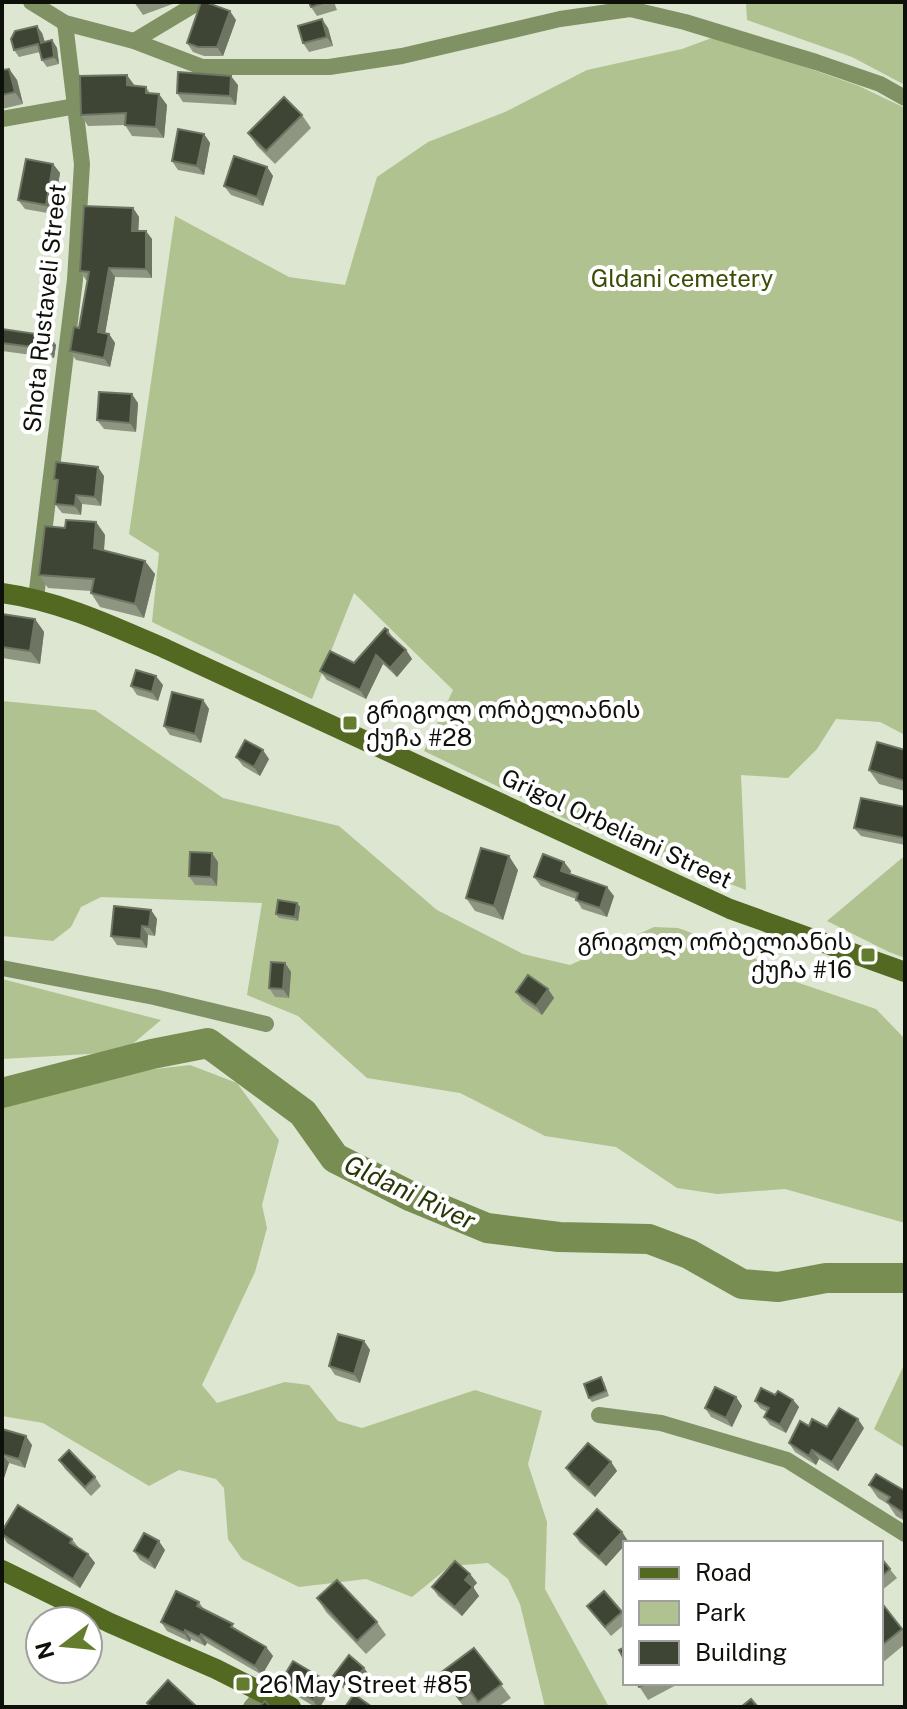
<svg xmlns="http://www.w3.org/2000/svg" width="907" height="1709" font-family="'Public Sans','Noto Sans Georgian',sans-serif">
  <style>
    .green { fill: #b0c290 }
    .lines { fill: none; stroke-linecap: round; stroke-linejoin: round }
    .river { stroke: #788d51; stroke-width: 30 }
    .street { stroke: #809164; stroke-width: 16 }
    .secondary { stroke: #536921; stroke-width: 20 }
    .wall { fill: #8e9682 }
    .shaded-wall { fill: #6e7563 }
    .building { fill: #3f4534; stroke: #6e7563; stroke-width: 2 }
    .poi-dot { fill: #637c2e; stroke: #fff; stroke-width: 3 }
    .labels { text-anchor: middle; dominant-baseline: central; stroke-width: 8; stroke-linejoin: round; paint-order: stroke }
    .park-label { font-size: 24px; fill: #3a4d04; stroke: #fff }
    .street-label { font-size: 24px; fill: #0e110a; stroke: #fff }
    .poi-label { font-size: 24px; fill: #0e110a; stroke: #fff; text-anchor: start }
    .water-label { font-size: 26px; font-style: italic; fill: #293707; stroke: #fff }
  </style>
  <rect width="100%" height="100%" fill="#dde6d1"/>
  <g class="green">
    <path d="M 746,2 L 905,2 L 905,85 L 852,57 L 747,20 Z"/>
    <path d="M 717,36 L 859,86 L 905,108 L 905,735 L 880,722 L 836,719 L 817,749 L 788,778 L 741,775 L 746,890 L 574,823 L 424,751 L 453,690 L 354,593 L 312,699 L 152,622 L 159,553 L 129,534 L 175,216 L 289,277 L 345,285 L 377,177 L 428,142 L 505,112 L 587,70 L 682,49 Z"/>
    <path d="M 2,701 L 95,710 L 223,798 L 339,826 L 437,910 L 523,954 L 570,965 L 654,927 L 678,928 L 747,953 L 784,978 L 876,1009 L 905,1039 L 905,1223 L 785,1189 L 717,1194 L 677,1188 L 616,1147 L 545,1136 L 460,1093 L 367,1078 L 298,1016 L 247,995 L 262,903 L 101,897 L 81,907 L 71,927 L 53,941 L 2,936 Z"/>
    <path d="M 902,858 L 905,859 L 905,958 L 889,952 L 827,921 Z"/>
    <path d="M 2,979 L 161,1020 L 123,1052 L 2,1059 Z"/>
    <path d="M 190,1065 L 237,1083 L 279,1140 L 262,1205 L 267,1228 L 255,1272 L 202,1385 L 217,1403 L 285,1382 L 309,1385 L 338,1421 L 362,1428 L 475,1390 L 542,1411 L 528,1464 L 547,1522 L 545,1589 L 609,1707 L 545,1707 L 520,1604 L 508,1579 L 488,1563 L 450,1566 L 412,1597 L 366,1579 L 299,1587 L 242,1559 L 228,1539 L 224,1488 L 216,1479 L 179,1470 L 149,1486 L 43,1423 L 2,1416 L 2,1099 L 30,1096 L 111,1074 Z"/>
    <path d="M 905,1363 L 905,1448 L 874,1429 Z"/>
  </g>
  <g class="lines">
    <path class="river" d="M 2,1093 L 152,1054 L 208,1043 L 303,1113 L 335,1158 L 412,1197 L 487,1228 L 559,1237 L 649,1239 L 689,1254 L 742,1284 L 778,1287 L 826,1278 L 905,1278"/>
    <g class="street">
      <path d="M 31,2 L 65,23 L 134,41 L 202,67 L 329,67 L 402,56 L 560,19 L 630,9 L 685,22 L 816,62 L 880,84 L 905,98"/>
      <path d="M 134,41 L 199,2"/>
      <path d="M 2,119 L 76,106"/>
      <path d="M 36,598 L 75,280 L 82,164 L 65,23"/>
      <path d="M 2,968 L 154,997 L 266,1024"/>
      <path d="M 599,1415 L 661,1423 L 787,1460 L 905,1534"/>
      <path d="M 251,1707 L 264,1692"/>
    </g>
    <g class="secondary">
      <path d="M 2,593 C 60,601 113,626 166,649 L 730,909 L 905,972"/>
      <path d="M 2,1570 L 110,1623 L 216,1669 L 291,1707"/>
    </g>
  </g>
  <g class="wall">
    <path d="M 134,2 L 178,2 L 143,15 Z"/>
    <path d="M 309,2 L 334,2 L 337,10 L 317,16 L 311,7 Z"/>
    <path d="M 236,20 L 223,56 L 204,56 L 193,52 L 187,43 Z"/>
    <path d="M 328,28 L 333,46 L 309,52 L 303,43 Z"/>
    <path d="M 42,33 L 45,42 L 52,40 L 57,48 L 59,64 L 47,67 L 42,60 L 40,52 L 19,57 L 14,50 Z"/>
    <path d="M 9,69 L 17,80 L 23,104 L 2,109 L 2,70 Z"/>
    <path d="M 238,85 L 236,105 L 183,102 L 177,93 Z"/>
    <path d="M 135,86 L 146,87 L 150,93 L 167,105 L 164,138 L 132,136 L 125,125 L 88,126 L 81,115 Z"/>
    <path d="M 302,115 L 311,128 L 275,164 L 257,146 L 248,133 Z"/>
    <path d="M 204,134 L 210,143 L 204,175 L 178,170 L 172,161 Z"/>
    <path d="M 53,164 L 60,173 L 53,214 L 25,209 L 18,200 Z"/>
    <path d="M 267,167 L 273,176 L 263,206 L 231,195 L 224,186 Z"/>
    <path d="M 133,208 L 139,217 L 138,231 L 152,239 L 152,278 L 115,277 L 105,333 L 109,334 L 115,343 L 110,367 L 76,360 L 70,351 L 79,328 L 88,280 L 86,280 L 80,271 Z"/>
    <path d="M 2,329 L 56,345 L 54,358 L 2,351 Z"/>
    <path d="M 138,403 L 136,432 L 104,429 L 97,420 Z"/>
    <path d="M 104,476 L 101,506 L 82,504 L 81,515 L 62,513 L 55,504 L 58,484 L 54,479 Z"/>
    <path d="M 96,522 L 105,535 L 104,551 L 155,574 L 144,618 L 100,607 L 91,593 L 91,591 L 48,588 L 39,575 L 65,528 Z"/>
    <path d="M 2,614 L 35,619 L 44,632 L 40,664 L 2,658 Z"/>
    <path d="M 388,630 L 394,640 L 406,650 L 412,659 L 397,677 L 383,664 L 366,699 L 327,680 L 320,671 L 354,663 Z"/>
    <path d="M 163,685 L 158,701 L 137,695 L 131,686 Z"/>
    <path d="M 203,700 L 209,709 L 201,743 L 170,735 L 164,726 Z"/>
    <path d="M 905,750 L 905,791 L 879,784 L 869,770 Z"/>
    <path d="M 236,757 L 269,759 L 260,776 L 243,766 Z"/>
    <path d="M 905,807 L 905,845 L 861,836 L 854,828 Z"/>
    <path d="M 218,862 L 217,886 L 195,885 L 189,876 Z"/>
    <path d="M 564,862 L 571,871 L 570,874 L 614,896 L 607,917 L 582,909 L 576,899 L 541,886 L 534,877 Z"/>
    <path d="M 518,870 L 503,920 L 475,911 L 466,898 Z"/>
    <path d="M 297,903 L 300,907 L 298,921 L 279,918 L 276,914 Z"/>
    <path d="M 151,910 L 157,919 L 155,936 L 148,935 L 147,948 L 117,945 L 111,936 Z"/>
    <path d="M 285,963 L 291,972 L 289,998 L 275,997 L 269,988 Z"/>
    <path d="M 548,989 L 554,998 L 542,1015 L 522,1001 L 516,992 Z"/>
    <path d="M 364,1341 L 370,1350 L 360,1383 L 335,1375 L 329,1366 Z"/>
    <path d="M 604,1382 L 609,1396 L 592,1402 L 589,1398 Z"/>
    <path d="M 775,1395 L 793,1400 L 799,1407 L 786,1433 L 770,1425 L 764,1417 L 767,1412 L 760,1408 L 755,1401 Z"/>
    <path d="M 736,1397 L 742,1406 L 732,1427 L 711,1417 L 705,1408 Z"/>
    <path d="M 809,1426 L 827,1427 L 864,1428 L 838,1471 L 819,1459 L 816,1465 L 795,1452 L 789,1443 Z"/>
    <path d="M 2,1429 L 32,1445 L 25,1468 L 9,1463 L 2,1484 Z"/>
    <path d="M 59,1460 L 95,1477 L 101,1486 L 91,1496 L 65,1469 Z"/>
    <path d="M 611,1462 L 617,1471 L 595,1497 L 572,1477 L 566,1468 Z"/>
    <path d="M 869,1485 L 905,1491 L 905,1521 L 896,1516 L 888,1504 L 878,1498 Z"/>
    <path d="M 622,1532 L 628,1541 L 606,1566 L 580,1543 L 574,1534 Z"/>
    <path d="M 2,1534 L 72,1539 L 79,1548 L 88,1554 L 95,1563 L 80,1588 L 7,1543 Z"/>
    <path d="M 165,1550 L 155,1569 L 140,1560 L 134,1551 Z"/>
    <path d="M 881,1558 L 897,1578 L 881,1591 Z"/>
    <path d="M 470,1574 L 477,1583 L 473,1587 L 479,1596 L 462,1616 L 438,1596 L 432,1587 Z"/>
    <path d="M 604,1591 L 625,1616 L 625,1624 L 611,1636 L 587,1606 Z"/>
    <path d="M 317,1598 L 377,1622 L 386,1635 L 366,1654 L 326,1612 Z"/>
    <path d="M 199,1602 L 203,1608 L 266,1647 L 273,1656 L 262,1675 L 207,1643 L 205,1646 L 191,1639 L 190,1642 L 167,1631 L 161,1622 Z"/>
    <path d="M 881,1602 L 905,1633 L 905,1644 L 881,1664 Z"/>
    <path d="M 474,1648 L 511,1698 L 498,1707 L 481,1707 L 480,1705 L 478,1707 L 464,1707 L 439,1674 Z"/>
    <path d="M 333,1676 L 371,1677 L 356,1695 L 353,1696 L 339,1685 Z"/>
    <path d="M 281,1681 L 331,1689 L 320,1707 L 315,1707 L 287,1690 Z"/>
    <path d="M 637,1683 L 680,1683 L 648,1700 Z"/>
  </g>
  <g class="shaded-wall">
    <path d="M 230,11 L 236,20 L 223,56 L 217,47 Z"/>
    <path d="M 322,19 L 328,28 L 333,46 L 327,37 Z"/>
    <path d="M 37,26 L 42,33 L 47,50 L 41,43 Z"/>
    <path d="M 52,40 L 57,48 L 59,64 L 54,57 Z"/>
    <path d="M 9,69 L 17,80 L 23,104 L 15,92 Z"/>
    <path d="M 127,75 L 135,86 L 127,85 Z"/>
    <path d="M 231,76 L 238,85 L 236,105 L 230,96 Z"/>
    <path d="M 159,94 L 167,105 L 164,138 L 156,127 Z"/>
    <path d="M 204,134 L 210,143 L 204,175 L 197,166 Z"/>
    <path d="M 53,164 L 60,173 L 53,214 L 46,205 Z"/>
    <path d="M 267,167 L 273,176 L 263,206 L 257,197 Z"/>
    <path d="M 133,208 L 139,217 L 138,239 L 132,231 Z"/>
    <path d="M 146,231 L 152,239 L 152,278 L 146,269 Z"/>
    <path d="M 109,268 L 115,277 L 104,340 L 98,332 Z"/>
    <path d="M 109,334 L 115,343 L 110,367 L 104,358 Z"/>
    <path d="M 50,336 L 56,345 L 54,358 L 48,349 Z"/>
    <path d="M 132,394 L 138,403 L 136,432 L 130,423 Z"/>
    <path d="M 98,467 L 104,476 L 101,506 L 95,497 Z"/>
    <path d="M 76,495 L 82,504 L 81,515 L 75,506 Z"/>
    <path d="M 96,522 L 105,535 L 103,561 L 94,548 Z"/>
    <path d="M 145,561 L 155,574 L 144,618 L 135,604 Z"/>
    <path d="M 35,619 L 44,632 L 40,664 L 30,651 Z"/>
    <path d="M 406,650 L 412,659 L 397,677 L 390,668 Z"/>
    <path d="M 376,655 L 383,664 L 366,699 L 360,690 Z"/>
    <path d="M 156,676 L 163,685 L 158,701 L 152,692 Z"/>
    <path d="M 203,700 L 209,709 L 201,743 L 195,734 Z"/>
    <path d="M 263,750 L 269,759 L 260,776 L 254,767 Z"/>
    <path d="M 212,853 L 218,862 L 217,886 L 211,877 Z"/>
    <path d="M 509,856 L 518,870 L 503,920 L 494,906 Z"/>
    <path d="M 564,862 L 571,871 L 567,880 L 561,871 Z"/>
    <path d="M 607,887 L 614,896 L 607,917 L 600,908 Z"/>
    <path d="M 297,903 L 300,907 L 298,921 L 295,917 Z"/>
    <path d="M 151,910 L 157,919 L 155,936 L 149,927 Z"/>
    <path d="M 142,926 L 148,935 L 147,948 L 141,939 Z"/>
    <path d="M 285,963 L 291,972 L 289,998 L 283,989 Z"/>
    <path d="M 548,989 L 554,998 L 542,1015 L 536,1006 Z"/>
    <path d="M 364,1341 L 370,1350 L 360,1383 L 354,1374 Z"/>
    <path d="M 736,1397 L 742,1406 L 732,1427 L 726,1418 Z"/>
    <path d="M 793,1400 L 799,1407 L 786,1433 L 780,1425 Z"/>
    <path d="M 858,1419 L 864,1428 L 838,1471 L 832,1462 Z"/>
    <path d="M 26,1436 L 32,1445 L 25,1468 L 19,1459 Z"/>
    <path d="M 812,1450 L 819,1459 L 816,1465 L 809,1456 Z"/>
    <path d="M 2,1454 L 9,1463 L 2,1484 Z"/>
    <path d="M 611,1462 L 617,1471 L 595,1497 L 589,1488 Z"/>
    <path d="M 622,1532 L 628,1541 L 625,1543 L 625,1545 L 606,1566 L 599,1557 Z"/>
    <path d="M 159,1541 L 165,1550 L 155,1569 L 149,1560 Z"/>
    <path d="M 88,1554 L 95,1563 L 80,1588 L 73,1579 Z"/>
    <path d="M 470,1574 L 477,1583 L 473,1587 L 479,1596 L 462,1616 L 455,1607 L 465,1580 Z"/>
    <path d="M 185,1630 L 191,1639 L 190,1642 L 184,1633 Z"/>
    <path d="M 201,1634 L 207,1643 L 205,1646 L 199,1637 Z"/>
    <path d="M 266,1647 L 273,1656 L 262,1675 L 255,1666 Z"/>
    <path d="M 364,1668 L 371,1677 L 354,1697 L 348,1688 Z"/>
    <path d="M 325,1680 L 331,1689 L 320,1707 L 317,1707 L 313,1700 Z"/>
  </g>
  <g class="building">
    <path d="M 201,2 L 205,2 L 230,11 L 217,47 L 198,47 L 187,43 Z"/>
    <path d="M 309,2 L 326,2 L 311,7 Z"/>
    <path d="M 322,19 L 327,37 L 303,43 L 298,26 Z"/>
    <path d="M 37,26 L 41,43 L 52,40 L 54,57 L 42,60 L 38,44 L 14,50 L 11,39 L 15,31 Z"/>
    <path d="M 9,69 L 15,92 L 2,95 L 2,70 Z"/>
    <path d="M 178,72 L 231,76 L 230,96 L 177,93 Z"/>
    <path d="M 127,75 L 127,85 L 146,87 L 146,93 L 159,94 L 156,127 L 125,125 L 126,113 L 81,115 L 80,76 Z"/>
    <path d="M 284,97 L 302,115 L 266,151 L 248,133 Z"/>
    <path d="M 178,129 L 204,134 L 197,166 L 172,161 Z"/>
    <path d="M 234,156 L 267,167 L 257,197 L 224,186 Z"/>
    <path d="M 26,159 L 53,164 L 46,205 L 18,200 Z"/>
    <path d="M 84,206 L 133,208 L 132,231 L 146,231 L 146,269 L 109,268 L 98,332 L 109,334 L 104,358 L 70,351 L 74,327 L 79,328 L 89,272 L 80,271 Z"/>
    <path d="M 2,329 L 50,336 L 48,349 L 2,343 Z"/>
    <path d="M 99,392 L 132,394 L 130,423 L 97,420 Z"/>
    <path d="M 56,462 L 98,467 L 95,497 L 76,495 L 75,506 L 55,504 L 58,480 L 54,479 Z"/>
    <path d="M 66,520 L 96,522 L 94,548 L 145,561 L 135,604 L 91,593 L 94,579 L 39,575 L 45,526 L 65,528 Z"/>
    <path d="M 2,614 L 35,619 L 30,651 L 2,647 Z"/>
    <path d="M 385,628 L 388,630 L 387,633 L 406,650 L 390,668 L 376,655 L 360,690 L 320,671 L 330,651 L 354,663 Z"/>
    <path d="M 136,670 L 156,676 L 152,692 L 131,686 Z"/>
    <path d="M 172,692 L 203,700 L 195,734 L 164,726 Z"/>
    <path d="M 245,740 L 263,750 L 254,767 L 236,757 Z"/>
    <path d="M 877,742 L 905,750 L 905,781 L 869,770 Z"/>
    <path d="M 861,798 L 905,807 L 905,838 L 854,828 Z"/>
    <path d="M 481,848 L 509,856 L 494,906 L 466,898 Z"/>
    <path d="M 190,852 L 212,853 L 211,877 L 189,876 Z"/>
    <path d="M 543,854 L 564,862 L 561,871 L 607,887 L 600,908 L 576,900 L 578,893 L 534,877 Z"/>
    <path d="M 278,900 L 297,903 L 295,917 L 276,914 Z"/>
    <path d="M 114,906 L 151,910 L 149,927 L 142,926 L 141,939 L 111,936 Z"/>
    <path d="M 271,962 L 285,963 L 283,989 L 269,988 Z"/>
    <path d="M 528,975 L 548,989 L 536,1006 L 516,992 Z"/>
    <path d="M 338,1334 L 364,1341 L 354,1374 L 329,1366 Z"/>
    <path d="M 601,1377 L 606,1391 L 589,1398 L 584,1384 Z"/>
    <path d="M 715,1387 L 736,1397 L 726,1418 L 705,1408 Z"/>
    <path d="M 761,1388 L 775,1395 L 778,1391 L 793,1400 L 780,1425 L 764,1417 L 769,1408 L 755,1401 Z"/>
    <path d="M 839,1408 L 858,1419 L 832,1462 L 812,1450 L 809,1456 L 789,1443 L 800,1421 L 809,1426 L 812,1419 L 827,1427 Z"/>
    <path d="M 2,1429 L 26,1436 L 19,1459 L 2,1454 L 2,1455 Z"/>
    <path d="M 588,1443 L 611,1462 L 589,1488 L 566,1468 Z"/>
    <path d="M 69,1450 L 95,1477 L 85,1487 L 59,1460 Z"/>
    <path d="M 876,1474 L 905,1491 L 905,1520 L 902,1512 L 887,1502 L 890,1497 L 869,1485 Z"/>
    <path d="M 18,1505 L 72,1539 L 70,1543 L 88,1554 L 73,1579 L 2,1534 L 2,1531 Z"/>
    <path d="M 597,1509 L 622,1532 L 599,1557 L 574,1534 Z"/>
    <path d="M 144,1533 L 159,1541 L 149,1560 L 134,1551 Z"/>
    <path d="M 881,1558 L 890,1569 L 881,1577 Z"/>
    <path d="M 455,1561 L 470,1574 L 465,1580 L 473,1587 L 455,1607 L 432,1587 Z"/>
    <path d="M 337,1580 L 377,1622 L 357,1641 L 317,1598 Z"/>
    <path d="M 176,1591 L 199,1602 L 197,1606 L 233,1624 L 231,1627 L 266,1647 L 255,1666 L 201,1634 L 199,1637 L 185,1630 L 184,1633 L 161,1622 Z"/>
    <path d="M 604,1591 L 622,1612 L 605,1627 L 587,1606 Z"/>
    <path d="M 881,1602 L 902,1629 L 881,1646 Z"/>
    <path d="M 625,1647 L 625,1661 L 619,1650 Z"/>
    <path d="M 474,1648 L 502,1684 L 478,1702 L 471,1692 L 460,1700 L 439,1674 Z"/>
    <path d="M 349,1655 L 364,1668 L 348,1688 L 333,1676 Z"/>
    <path d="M 293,1661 L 325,1680 L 313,1700 L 281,1681 Z"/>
    <path d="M 168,1680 L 197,1707 L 151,1707 L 147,1703 Z"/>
    <path d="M 637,1683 L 647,1683 L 639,1687 Z"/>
    <path d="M 354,1694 L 372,1707 L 345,1707 Z"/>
    <path d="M 751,1699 L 758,1707 L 741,1707 Z"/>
    <path d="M 265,1701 L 270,1707 L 259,1707 Z"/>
  </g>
  <g class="poi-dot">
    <rect x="342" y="715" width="16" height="16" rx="4"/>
    <rect x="860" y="947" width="16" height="16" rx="4"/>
    <rect x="235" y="1676" width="16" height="16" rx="4"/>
  </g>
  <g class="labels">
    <g class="park-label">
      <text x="682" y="278">Gldani cemetery</text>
    </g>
    <g class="street-label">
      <text transform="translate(44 308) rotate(-84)">Shota Rustaveli Street</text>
      <text transform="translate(617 828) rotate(25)">Grigol Orbeliani Street</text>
    </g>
    <g class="poi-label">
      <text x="366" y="709">გრიგოლ ორბელიანის<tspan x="366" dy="28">ქუჩა #28</tspan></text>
      <text x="852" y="941" text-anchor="end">გრიგოლ ორბელიანის<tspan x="852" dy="28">ქუჩა #16</tspan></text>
      <text x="259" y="1684">26 May Street #85</text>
    </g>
    <g class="water-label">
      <text transform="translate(410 1192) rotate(25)">Gldani River</text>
    </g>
  </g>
  <rect width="907" height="1709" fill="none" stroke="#0e110a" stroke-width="8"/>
  <rect x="623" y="1541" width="260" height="144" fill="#ffffff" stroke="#9fa09d" stroke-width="2"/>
  <rect x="639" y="1567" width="40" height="12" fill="#536921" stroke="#9fa09d" stroke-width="2"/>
  <text x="695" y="1581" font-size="24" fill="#0e110a">Road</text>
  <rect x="639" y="1601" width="40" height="24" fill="#b0c290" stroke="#9fa09d" stroke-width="2"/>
  <text x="695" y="1621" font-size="24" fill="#0e110a">Park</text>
  <rect x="639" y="1641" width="40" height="24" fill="#3f4534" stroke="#9fa09d" stroke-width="2"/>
  <text x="695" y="1661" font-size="24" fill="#0e110a">Building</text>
  <g transform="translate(64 1645) rotate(254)"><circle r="38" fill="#ffffff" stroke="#9fa09d" stroke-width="2"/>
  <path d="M0-6L14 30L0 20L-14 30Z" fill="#637c2e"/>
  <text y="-12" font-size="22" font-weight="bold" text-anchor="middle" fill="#0e110a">N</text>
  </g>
</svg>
